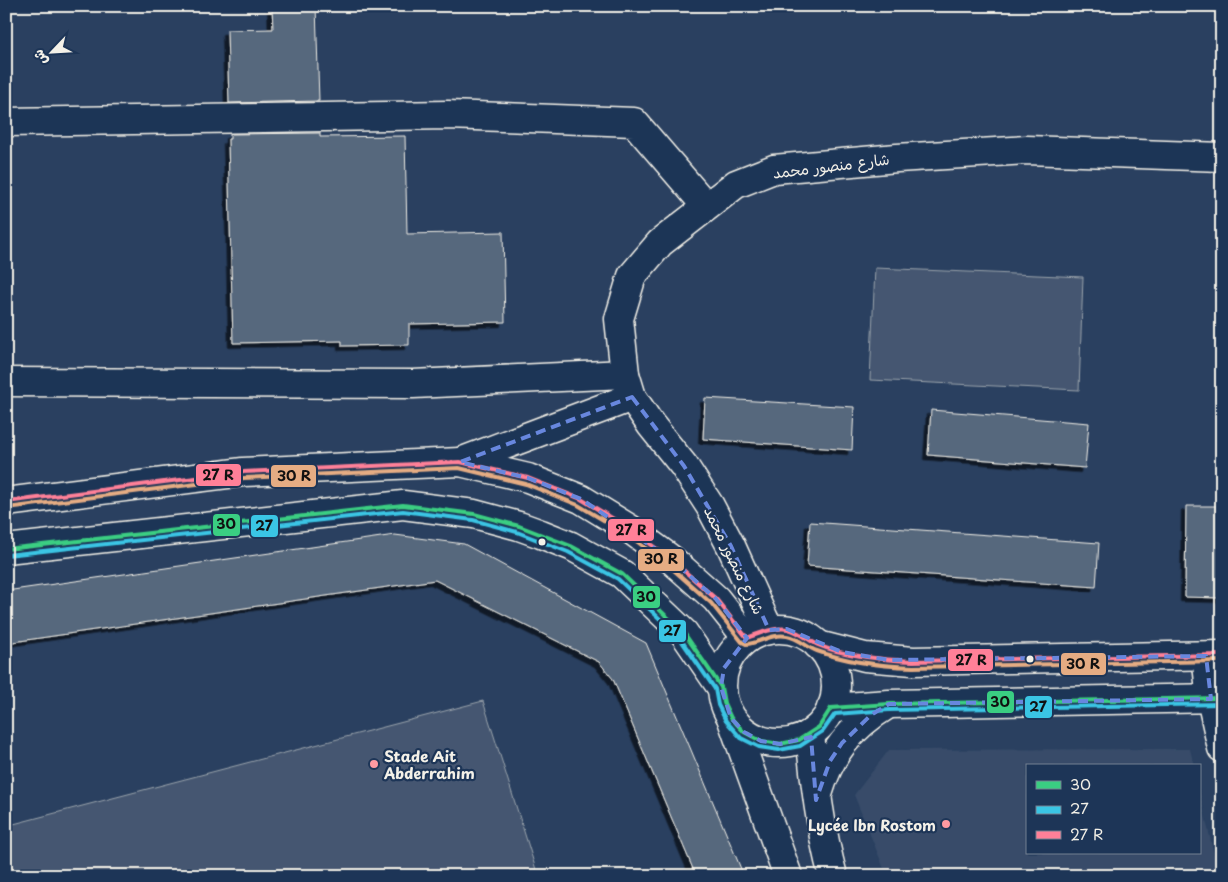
<svg xmlns="http://www.w3.org/2000/svg" width="1228" height="882" font-family="'Playpen Sans','Playpen Sans Arabic',sans-serif">
  <style>
    .built { fill: #374c69 }
    .green { fill: #445771; stroke: #9ca4ac }
    .building { fill: #56677d; stroke: #f4f1e8; filter: url(#shadow) }
    .lines { fill: none; stroke-linecap: round; stroke-linejoin: round }
    .street-casing { stroke: #f4f1e8; stroke-width: 31 }
    .secondary-casing { stroke: #f4f1e8; stroke-width: 31 }
    .primary-casing { stroke: #f4f1e8; stroke-width: 31 }
    .street { stroke: #1d3557; stroke-width: 28 }
    .secondary { stroke: #1d3557; stroke-width: 28 }
    .primary { stroke: #1d3557; stroke-width: 28 }
    .bus-1-casing { stroke: #1d3557; stroke-width: 8 }
    .bus-2-casing { stroke: #1d3557; stroke-width: 8 }
    .bus-3-casing { stroke: #1d3557; stroke-width: 8 }
    .bus-4-casing { stroke: #1d3557; stroke-width: 8 }
    .bus-1 { stroke: #3ace82; stroke-width: 4 }
    .bus-2 { stroke: #3ac5e4; stroke-width: 4 }
    .bus-3 { stroke: #ff8098; stroke-width: 4 }
    .bus-4 { stroke: #e5ac83; stroke-width: 4 }
    .marked { fill: none; stroke: #6887de; stroke-width: 4; stroke-dasharray: 10 6; stroke-linejoin: round }
    .bus-dot { fill: #f4f1e8; stroke: #1d3557; stroke-width: 2 }
    .poi-dot { fill: #ff9aa2; stroke: #1d3557; stroke-width: 2 }
    .labels { text-anchor: middle; dominant-baseline: central; stroke-width: 4.5; stroke-linejoin: round; paint-order: stroke }
    .street-label { font-size: 15px; fill: #f4f1e8; stroke: #1d3557 }
    .poi-label { font-size: 15px; font-weight: bold; fill: #f4f1e8; stroke: #1d3557; text-anchor: start }
    .line-badge { stroke: #1d3557; stroke-width: 2 }
    .pale-badge-label { font-size: 14px; text-anchor: middle; font-weight: bold; fill: #111 }
  </style>
  <defs>
    <filter id="shadow"><feDropShadow dx="-4.5" dy="4.5" stdDeviation="0" flood-color="#0009"/></filter>
  </defs>
  <rect width="100%" height="100%" fill="#2a4060"/>
  <filter id="ink" filterUnits="userSpaceOnUse"><feTurbulence type="fractalNoise" baseFrequency=".02" numOctaves="2"/><feDisplacementMap in="SourceGraphic" scale="10" xChannelSelector="R" yChannelSelector="G"/><feConvolveMatrix kernelMatrix="1 2 1 2 8 2 1 2 1" color-interpolation-filters="sRGB"/></filter>
  <g filter="url(#ink)">
    <path class="built" d="M 1190,749 L 1194,766 L 1027,766 L 1027,853 L 1199,853 L 1199,790 L 1219,876 L 887,876 L 854,795 L 889,750 Z"/>
    <g class="green">
      <path d="M 875,268 L 1083,277 L 1079,390 L 870,380 Z"/>
      <path d="M 483,701 L 538,876 L 6,876 L 6,826 Z"/>
    </g>
    <g class="building">
      <path d="M 272,6 L 316,6 L 319,101 L 229,103 L 227,30 L 273,29 Z"/>
      <path d="M 320,133 L 320,137 L 405,136 L 407,234 L 503,232 L 505,322 L 409,324 L 409,345 L 342,346 L 342,341 L 233,343 L 228,139 L 230,139 L 230,134 Z"/>
      <path d="M 705,398 L 854,407 L 852,450 L 703,439 Z"/>
      <path d="M 931,410 L 1089,423 L 1085,468 L 928,455 Z"/>
      <path d="M 1186,506 L 1222,506 L 1222,598 L 1185,597 Z"/>
      <path d="M 810,522 L 1099,543 L 1096,587 L 807,566 Z"/>
      <path d="M 395,535 L 464,544 L 646,643 L 744,876 L 696,876 L 613,679 L 599,662 L 435,580 L 6,643 L 6,591 Z"/>
    </g>
    <g class="lines">
      <g class="street-casing">
        <g id="street">
          <path d="M 6,122 L 448,115 L 634,122 L 706,206"/>
          <path d="M 6,382 L 413,384 L 625,374"/>
          <path d="M 769,630 L 731,546 L 710,506 L 684,466 L 651,425 L 632,397 L 625,374 L 619,319 L 632,276 L 660,243 L 736,184 L 774,169 L 897,158 L 1027,150 L 1222,157"/>
          <path d="M 1206,656 L 1211,699 L 1222,748"/>
        </g>
      </g>
      <g class="secondary-casing">
        <g id="secondary">
          <path d="M 460,462 L 632,397"/>
          <path d="M 6,502 L 243,472 L 460,462 L 528,478 L 581,499 L 630,529 L 672,560 L 716,599 L 747,638"/>
          <path d="M 6,549 L 403,505 L 474,514 L 519,526 L 541,534 L 571,546 L 622,574 L 684,633 L 721,687"/>
        </g>
      </g>
      <g class="primary-casing">
        <g id="primary">
          <circle cx="779" cy="686" r="57"/>
          <path d="M 818,645 L 865,657 L 913,661 L 1222,655"/>
          <path d="M 831,708 L 889,704 L 1222,698"/>
          <path d="M 732,720 L 788,876"/>
          <path d="M 810,734 C 815,783 820,828 833,876"/>
          <path d="M 818,794 C 830,753 851,727 887,705"/>
        </g>
      </g>
      <use href="#street" class="street"/>
      <use href="#secondary" class="secondary"/>
      <use href="#primary" class="primary"/>
      <g class="bus-1-casing">
        <path id="bus-1" d="M 6,549 L 403,505 L 474,514 L 519,526 L 571,546 L 622,574 L 684,633 L 721,687 L 724,703 L 731,718 L 744,732 L 761,741 L 780,744 L 799,740 L 819,727 L 831,708 L 889,704 L 1222,698"/>
      </g>
      <g class="bus-2-casing">
        <path id="bus-2" d="M 7,555 L 403,511 L 473,520 L 517,532 L 568,552 L 618,579 L 679,637 L 715,689 L 718,705 L 726,721 L 741,738 L 759,747 L 779,750 L 800,746 L 823,731 L 835,714 L 889,710 L 1222,704"/>
      </g>
      <g class="bus-3-casing">
        <path id="bus-3" d="M 6,502 L 243,472 L 460,462 L 528,478 L 581,499 L 630,529 L 672,560 L 716,599 L 747,638 C 760,633 774,627 788,629 C 800,632 808,640 818,645 C 843,656 886,660 913,661 L 1222,655"/>
      </g>
      <g class="bus-4-casing">
        <path id="bus-4" d="M 7,508 L 244,478 L 459,468 L 526,484 L 578,505 L 627,534 L 668,565 L 711,603 L 742,642 L 746,644 C 760,643 772,633 787,636 C 799,638 806,647 817,651 C 847,662 881,666 913,667 L 1222,661"/>
      </g>
      <use href="#bus-1" class="bus-1"/>
      <use href="#bus-2" class="bus-2"/>
      <use href="#bus-3" class="bus-3"/>
      <use href="#bus-4" class="bus-4"/>
    </g>
  </g>
  <path class="marked" d="M 632,397 L 684,466 L 731,546 L 769,630 L 787,629 L 842,652 L 889,660 L 1206,656 L 1211,699 L 889,704 L 871,715 L 842,743 L 830,761 L 816,800 L 811,737 L 780,744 L 761,741 L 744,732 L 731,718 L 721,687 L 724,668 L 747,638 L 716,599 L 672,560 L 581,499 L 528,478 L 460,462 Z"/>
  <g class="bus-dot">
    <circle cx="542" cy="542" r="4.5"/>
    <circle cx="1030" cy="659" r="4.5"/>
  </g>
  <g class="poi-dot">
    <circle cx="374" cy="764" r="5"/>
    <circle cx="946" cy="824" r="5"/>
  </g>
  <g class="labels">
    <g class="street-label">
      <text transform="translate(831 165) rotate(-7)">شارع منصور محمد</text>
      <text transform="translate(735 560) rotate(64)">شارع منصور محمد</text>
    </g>
    <g class="poi-label">
      <text x="384" y="755">Stade Ait<tspan x="384" dy="17">Abderrahim</tspan></text>
      <text x="936" y="824" text-anchor="end">Lycée Ibn Rostom</text>
    </g>
  </g>
  <g class="line-badge">
    <rect x="195" y="463" width="47" height="24" rx="5" fill="#ff8098"/>
    <rect x="270" y="464" width="47" height="24" rx="5" fill="#e5ac83"/>
    <rect x="212" y="513" width="29" height="24" rx="5" fill="#3ace82"/>
    <rect x="250" y="514" width="29" height="24" rx="5" fill="#3ac5e4"/>
    <rect x="607" y="518" width="48" height="24" rx="5" fill="#ff8098"/>
    <rect x="637" y="548" width="48" height="24" rx="5" fill="#e5ac83"/>
    <rect x="632" y="585" width="29" height="24" rx="5" fill="#3ace82"/>
    <rect x="658" y="619" width="29" height="24" rx="5" fill="#3ac5e4"/>
    <rect x="947" y="648" width="47" height="24" rx="5" fill="#ff8098"/>
    <rect x="1060" y="652" width="47" height="24" rx="5" fill="#e5ac83"/>
    <rect x="986" y="690" width="29" height="24" rx="5" fill="#3ace82"/>
    <rect x="1024" y="695" width="29" height="24" rx="5" fill="#3ac5e4"/>
  </g>
  <g class="pale-badge-label">
    <text x="218" y="480">27 R</text>
    <text x="294" y="481">30 R</text>
    <text x="226" y="529">30</text>
    <text x="264" y="531">27</text>
    <text x="631" y="535">27 R</text>
    <text x="661" y="564">30 R</text>
    <text x="646" y="602">30</text>
    <text x="672" y="636">27</text>
    <text x="971" y="665">27 R</text>
    <text x="1083" y="669">30 R</text>
    <text x="1000" y="707">30</text>
    <text x="1038" y="712">27</text>
  </g>
  <rect width="1228" height="882" fill="none" stroke="#1d3557" stroke-width="25"/>
  <rect x="12" y="12" width="1203" height="857" fill="none" stroke="#f4f1e8" stroke-width="2" filter="url(#ink)"/>
  <rect x="1026" y="764" width="175" height="90" fill="#1d3557" stroke="#738091"/>
  <rect x="1036" y="781" width="25" height="8" fill="#3ace82" stroke="#738091"/>
  <text x="1070" y="790" font-size="15" fill="#f4f1e8">30</text>
  <rect x="1036" y="806" width="25" height="8" fill="#3ac5e4" stroke="#738091"/>
  <text x="1070" y="814" font-size="15" fill="#f4f1e8">27</text>
  <rect x="1036" y="831" width="25" height="8" fill="#ff8098" stroke="#738091"/>
  <text x="1070" y="840" font-size="15" fill="#f4f1e8">27 R</text>
  <g transform="translate(52 52) rotate(245)" stroke="#1d3557" stroke-width="4" paint-order="stroke">
  <path d="M0-4L9 19L0 12L-9 19Z" fill="#f4f1e8"/>
  <text y="-8" font-size="14" font-weight="bold" text-anchor="middle" fill="#f4f1e8">ش</text>
  </g>
</svg>
